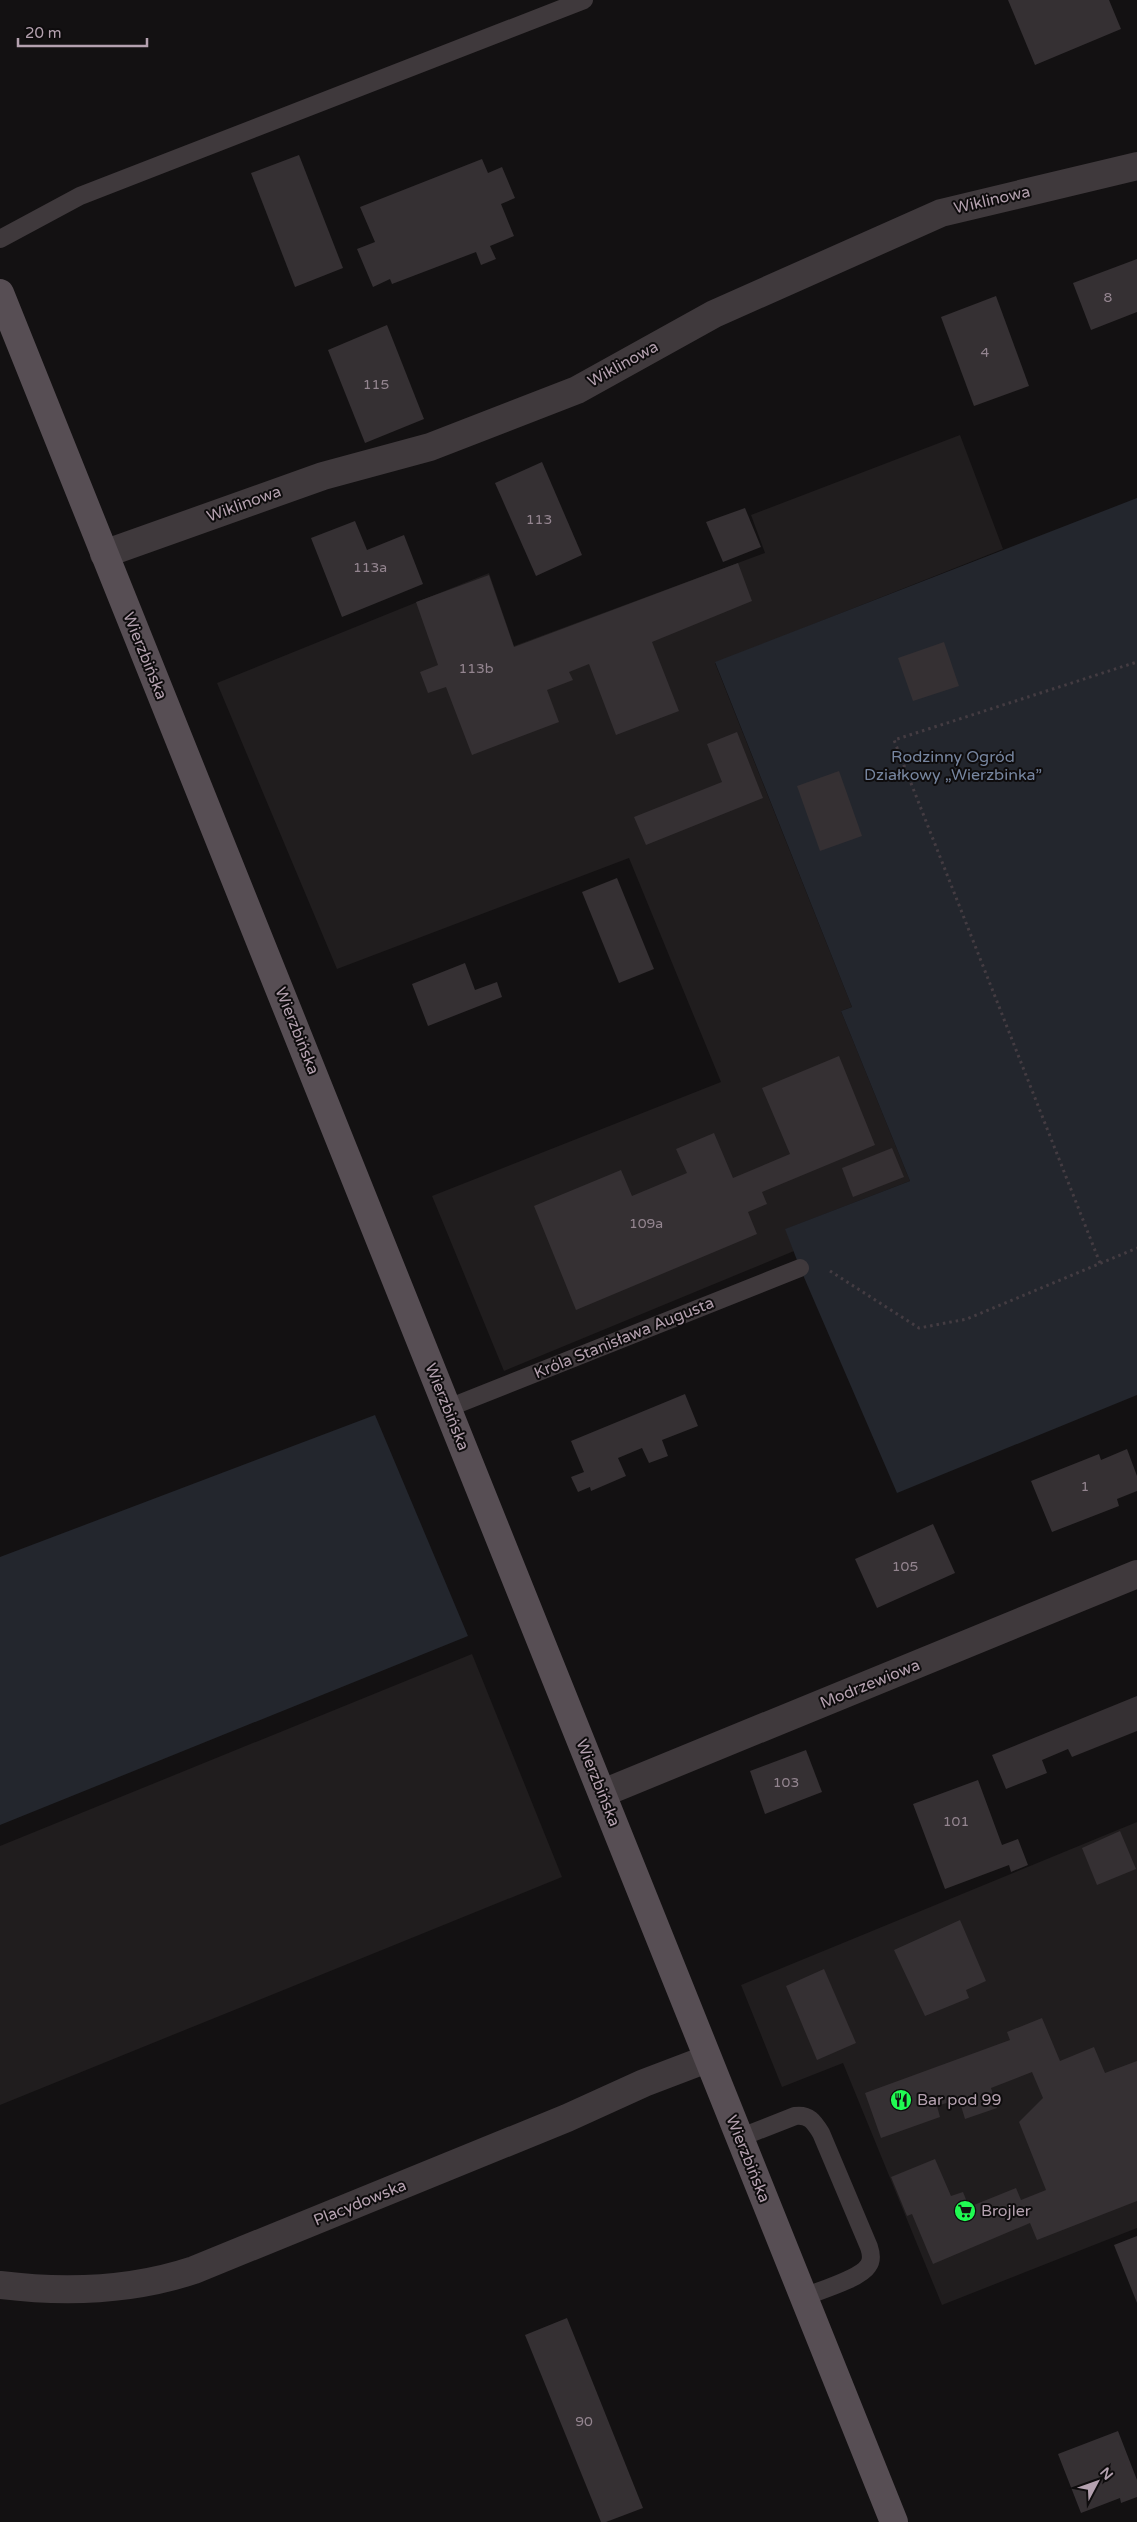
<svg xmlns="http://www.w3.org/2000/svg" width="1137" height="2522" font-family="'Varela Round',sans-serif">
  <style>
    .built { fill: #201d1e }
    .green { fill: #23262d }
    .building { fill: #353033 }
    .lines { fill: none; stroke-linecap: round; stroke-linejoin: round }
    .path { stroke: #443c42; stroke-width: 3; stroke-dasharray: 2.5 4; stroke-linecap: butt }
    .service { stroke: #3f393c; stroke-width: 18 }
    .minor { stroke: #3f393c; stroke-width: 28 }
    .primary { stroke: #574e54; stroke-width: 28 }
    .labels { text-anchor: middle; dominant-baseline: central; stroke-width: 4; stroke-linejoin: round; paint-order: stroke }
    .number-label { font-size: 14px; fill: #948590 }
    .street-label { font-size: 16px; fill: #b4a1af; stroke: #0e0c0d }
    .park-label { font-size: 16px; fill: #7786a0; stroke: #0e0c0d }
    .poi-label { font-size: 16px; fill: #b4a1af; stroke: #0e0c0d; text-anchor: start }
  </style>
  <rect width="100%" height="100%" fill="#131112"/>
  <g class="built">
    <path d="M 960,435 L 1003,549 L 715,663 L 852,1007 L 841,1011 L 910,1181 L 786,1229 L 794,1251 L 504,1371 L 432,1196 L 721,1082 L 629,858 L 337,969 L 217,683 L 489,573 L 514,646 L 765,553 L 751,515 Z"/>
    <path d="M 472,1654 L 562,1877 L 0,2105 L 0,1846 Z"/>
    <path d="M 1137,1822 L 1137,2228 L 942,2305 L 843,2063 L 782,2087 L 741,1985 Z"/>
  </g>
  <g class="green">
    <path d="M 1137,498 L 1137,1395 L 897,1493 L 800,1268 L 785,1229 L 910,1181 L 841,1011 L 852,1007 L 715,662 Z"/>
    <path d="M 375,1415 L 468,1636 L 0,1825 L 0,1557 Z"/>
  </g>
  <g class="building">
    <path d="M 1008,0 L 1109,0 L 1121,29 L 1035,65 Z"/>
    <path d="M 299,155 L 343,268 L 295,287 L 251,173 Z"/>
    <path d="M 482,159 L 488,173 L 502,167 L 515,198 L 501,204 L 514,236 L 490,246 L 496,259 L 481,265 L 476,252 L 392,284 L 390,279 L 373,287 L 357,249 L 375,242 L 360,207 Z"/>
    <path d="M 1137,259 L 1137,312 L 1091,330 L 1073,283 Z"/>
    <path d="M 996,296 L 1029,386 L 974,406 L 941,317 Z"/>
    <path d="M 387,325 L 424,419 L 365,443 L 328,350 Z"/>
    <path d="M 542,462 L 582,555 L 536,576 L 495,483 Z"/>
    <path d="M 745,508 L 761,547 L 723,562 L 706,522 Z"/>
    <path d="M 355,521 L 367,550 L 404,535 L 423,584 L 342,617 L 311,538 Z"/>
    <path d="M 738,563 L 752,601 L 652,642 L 679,711 L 616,735 L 589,664 L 569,672 L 573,680 L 547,690 L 559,722 L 472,755 L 446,687 L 428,693 L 420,672 L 438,665 L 416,602 L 489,575 L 514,647 Z"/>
    <path d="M 944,642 L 959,686 L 913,701 L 898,658 Z"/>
    <path d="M 737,732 L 763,798 L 646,845 L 634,817 L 722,782 L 707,744 Z"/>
    <path d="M 839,771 L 862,836 L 820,851 L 797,786 Z"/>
    <path d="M 617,878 L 654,969 L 619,983 L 582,892 Z"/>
    <path d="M 465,963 L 475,990 L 497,982 L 502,997 L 428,1026 L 412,984 Z"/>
    <path d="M 839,1056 L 875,1145 L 762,1192 L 767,1204 L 748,1212 L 757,1234 L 576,1310 L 534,1206 L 621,1170 L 632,1196 L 687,1173 L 676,1149 L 714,1133 L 733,1178 L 790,1154 L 762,1088 Z"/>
    <path d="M 892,1148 L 904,1177 L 853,1197 L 842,1168 Z"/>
    <path d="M 685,1394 L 698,1426 L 662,1440 L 668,1456 L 649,1463 L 642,1448 L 618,1458 L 626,1476 L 591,1491 L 590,1487 L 578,1492 L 571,1477 L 584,1472 L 571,1441 Z"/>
    <path d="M 1127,1449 L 1137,1476 L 1137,1491 L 1117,1499 L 1119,1506 L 1052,1532 L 1031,1481 L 1099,1454 L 1101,1460 Z"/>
    <path d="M 933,1524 L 955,1573 L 877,1608 L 855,1559 Z"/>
    <path d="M 1137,1696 L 1137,1731 L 1072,1757 L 1068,1749 L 1042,1760 L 1047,1773 L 1006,1789 L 992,1755 Z"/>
    <path d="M 806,1750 L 822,1792 L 765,1814 L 750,1771 Z"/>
    <path d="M 978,1780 L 1002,1845 L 1018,1839 L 1028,1865 L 1011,1872 L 1009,1865 L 945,1889 L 913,1804 Z"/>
    <path d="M 1120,1831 L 1136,1869 L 1097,1885 L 1082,1848 Z"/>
    <path d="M 960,1920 L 986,1981 L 966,1990 L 969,1998 L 925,2016 L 894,1950 Z"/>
    <path d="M 824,1969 L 856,2043 L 817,2060 L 786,1986 Z"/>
    <path d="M 1042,2018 L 1060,2061 L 1094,2047 L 1105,2073 L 1137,2061 L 1137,2201 L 1037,2240 L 1030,2223 L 933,2264 L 912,2214 L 907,2216 L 891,2177 L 935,2159 L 951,2196 L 963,2192 L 969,2207 L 1016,2188 L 1021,2200 L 1046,2190 L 1019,2122 L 1043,2098 L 1032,2072 L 991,2088 L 997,2108 L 965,2119 L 959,2099 L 937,2106 L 940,2117 L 881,2138 L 865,2093 L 1010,2040 L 1007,2032 Z"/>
    <path d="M 1137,2236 L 1137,2303 L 1114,2245 Z"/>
    <path d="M 567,2318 L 643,2508 L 606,2522 L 601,2522 L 525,2335 Z"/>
    <path d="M 1118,2431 L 1137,2480 L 1137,2497 L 1121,2503 L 1120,2498 L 1081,2513 L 1058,2454 Z"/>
  </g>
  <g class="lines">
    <g class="path">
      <path d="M 1100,1263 L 894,740 L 1137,662"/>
      <path d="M 830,1271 L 919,1328 L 967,1319 L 1137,1248"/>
    </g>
    <g class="service">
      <path d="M 0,239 L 80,196 L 584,0"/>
      <path d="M 448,1408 L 800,1268"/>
      <path d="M 739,2138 L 795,2116 C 809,2114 814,2122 821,2133 L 869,2247 C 871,2253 872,2261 868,2266 C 860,2279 818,2291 804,2297"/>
    </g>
    <g class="minor">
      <path d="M 104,554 L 323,476 L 430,447 L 577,390 L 714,314 L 941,213 L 1137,166"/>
      <path d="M 603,1793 L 1137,1574"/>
      <path d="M 0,2285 C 65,2293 131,2291 194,2270 L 567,2118 L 644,2083 L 707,2059"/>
    </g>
    <path class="primary" d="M 0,293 L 894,2522"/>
  </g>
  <defs>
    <g id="restaurant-disc" transform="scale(1.125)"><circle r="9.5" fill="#20fb52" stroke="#0e0c0d"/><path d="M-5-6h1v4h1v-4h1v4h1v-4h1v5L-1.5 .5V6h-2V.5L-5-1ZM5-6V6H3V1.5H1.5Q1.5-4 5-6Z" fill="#111"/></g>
    <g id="supermarket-disc" transform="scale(1.125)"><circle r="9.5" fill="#20fb52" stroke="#0e0c0d"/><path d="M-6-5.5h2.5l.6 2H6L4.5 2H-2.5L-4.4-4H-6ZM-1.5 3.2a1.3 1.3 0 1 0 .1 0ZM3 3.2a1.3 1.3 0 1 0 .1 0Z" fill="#111"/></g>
  </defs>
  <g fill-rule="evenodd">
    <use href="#restaurant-disc" x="901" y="2100"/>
    <use href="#supermarket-disc" x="965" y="2211"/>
  </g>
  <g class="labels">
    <g class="number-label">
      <text x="1108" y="297">8</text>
      <text x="985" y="352">4</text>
      <text x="376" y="384">115</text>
      <text x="539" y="519">113</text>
      <text x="370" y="567">113a</text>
      <text x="476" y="668">113b</text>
      <text x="646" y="1223">109a</text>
      <text x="1085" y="1486">1</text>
      <text x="905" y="1566">105</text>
      <text x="786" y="1782">103</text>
      <text x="956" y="1821">101</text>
      <text x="584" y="2421">90</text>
    </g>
    <g class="street-label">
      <text transform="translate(992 200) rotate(-13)">Wiklinowa</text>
      <text transform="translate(623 364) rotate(-29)">Wiklinowa</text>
      <text transform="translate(244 504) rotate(-20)">Wiklinowa</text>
      <text transform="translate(145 656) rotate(68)">Wierzbińska</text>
      <text transform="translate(297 1031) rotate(68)">Wierzbińska</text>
      <text transform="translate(624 1338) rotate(-22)">Króla Stanisława Augusta</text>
      <text transform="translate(447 1407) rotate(68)">Wierzbińska</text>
      <text transform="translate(870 1684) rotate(-22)">Modrzewiowa</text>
      <text transform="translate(598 1783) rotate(68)">Wierzbińska</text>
      <text transform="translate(748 2159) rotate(68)">Wierzbińska</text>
      <text transform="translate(360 2203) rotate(-22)">Placydowska</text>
    </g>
    <g class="park-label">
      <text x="953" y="757">Rodzinny Ogród<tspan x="953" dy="18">Działkowy „Wierzbinka”</tspan></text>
    </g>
    <g class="poi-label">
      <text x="917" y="2100">Bar pod 99</text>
      <text x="981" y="2211">Brojler</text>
    </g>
  </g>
  <g transform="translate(1097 2482) rotate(49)" stroke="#0e0c0d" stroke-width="4" paint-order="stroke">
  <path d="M0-4L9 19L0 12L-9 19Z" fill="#b4a1af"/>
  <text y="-8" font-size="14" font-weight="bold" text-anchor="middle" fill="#b4a1af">N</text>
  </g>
  <path d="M18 38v8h129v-8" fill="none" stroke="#b4a1af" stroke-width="2.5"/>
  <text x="25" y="38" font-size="15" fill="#b4a1af" stroke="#0e0c0d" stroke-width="4" paint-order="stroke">20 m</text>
</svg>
